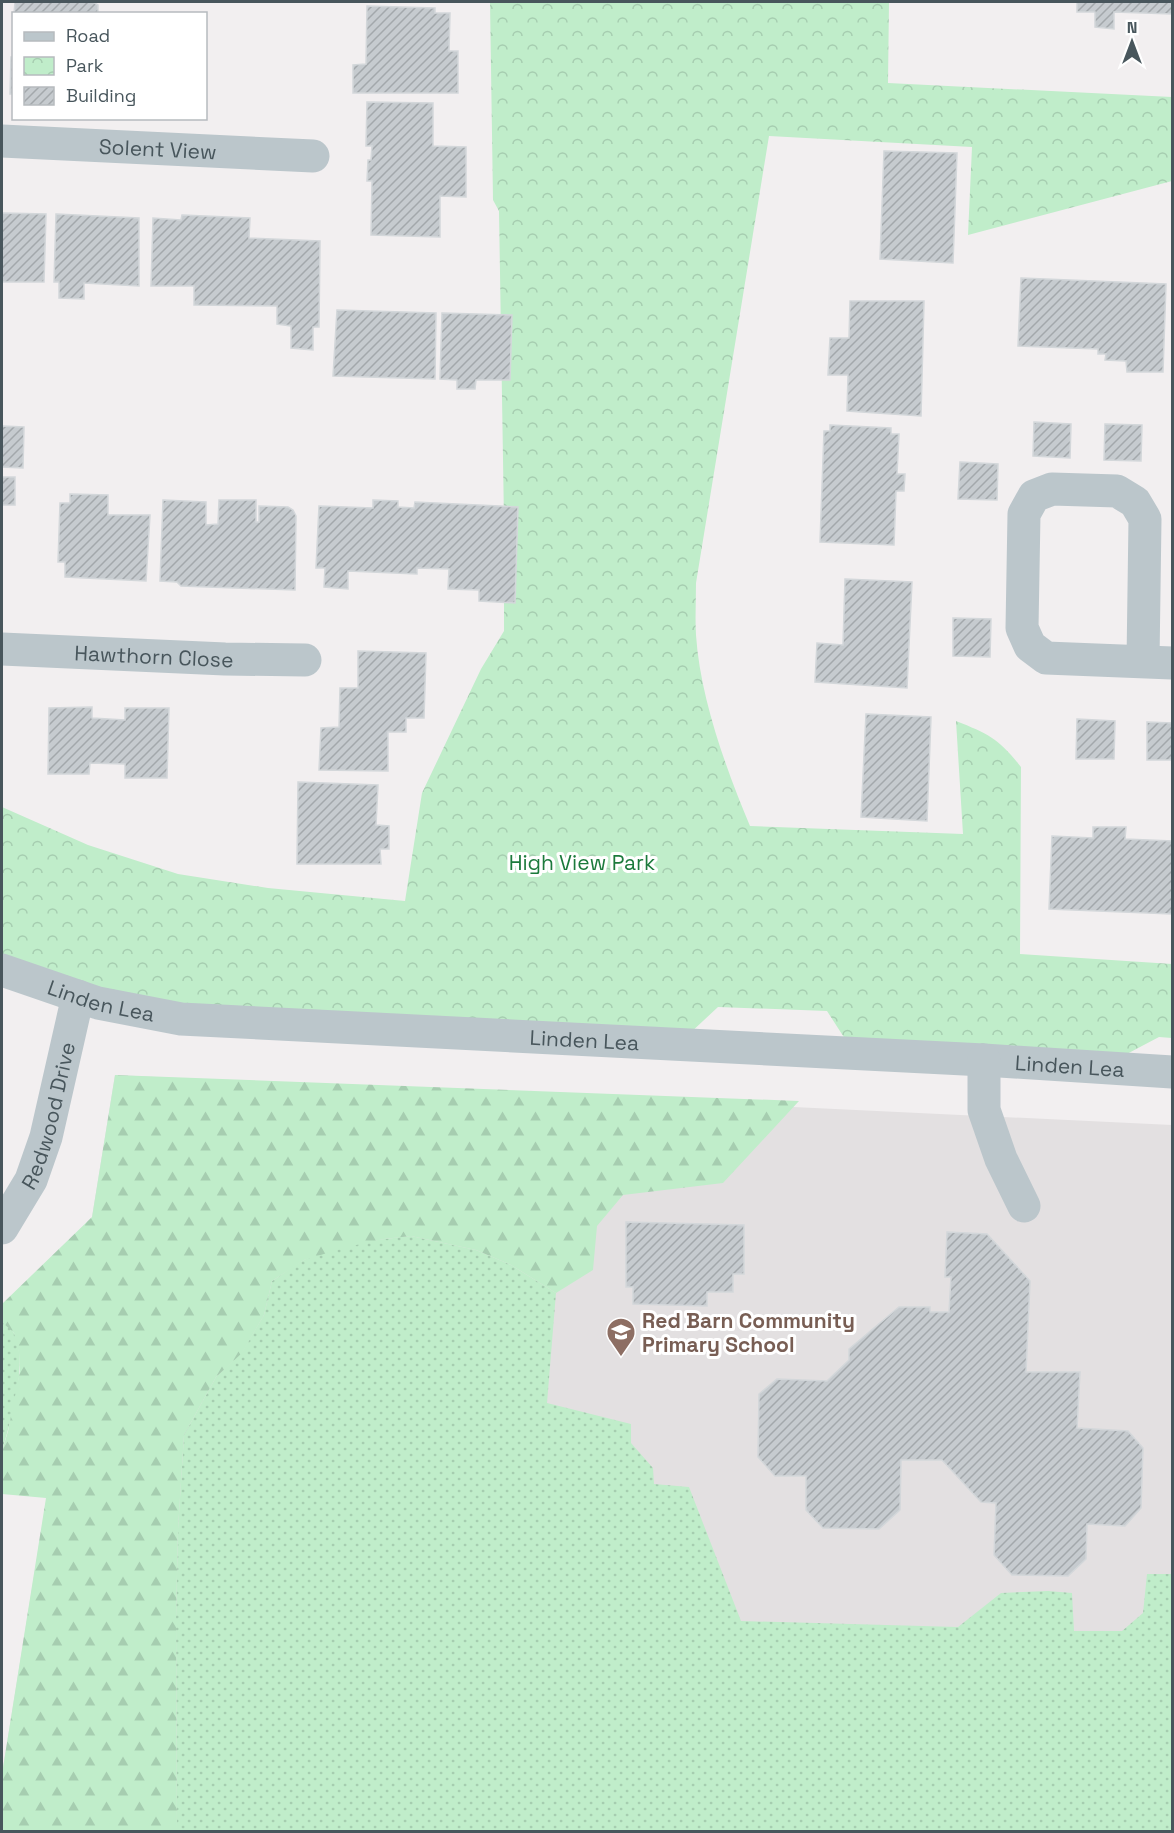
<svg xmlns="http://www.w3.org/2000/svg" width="1174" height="1833" font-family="'Space Grotesk',sans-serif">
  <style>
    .education { fill: #e3e0e1 }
    .grass { fill: url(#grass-dots) }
    .forest { fill: url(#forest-firs) }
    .park { fill: url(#park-crowns) }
    .building { fill: url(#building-hatch); stroke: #d3d7da; stroke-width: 1.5 }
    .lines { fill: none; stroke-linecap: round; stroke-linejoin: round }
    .minor { stroke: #bbc6cb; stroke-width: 33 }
    .labels { text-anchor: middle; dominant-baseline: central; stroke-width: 6; stroke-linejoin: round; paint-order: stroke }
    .street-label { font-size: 21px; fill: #48565c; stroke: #fff }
    .park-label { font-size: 21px; fill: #1c7a3c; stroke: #fff }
    .education-label { font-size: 21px; font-weight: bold; fill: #785e54; stroke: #fff; text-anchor: start }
  </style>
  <defs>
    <pattern id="grass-dots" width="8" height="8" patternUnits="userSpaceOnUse" patternTransform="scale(1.5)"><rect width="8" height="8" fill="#c0edca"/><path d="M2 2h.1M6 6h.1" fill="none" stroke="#a6cdb0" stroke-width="1.8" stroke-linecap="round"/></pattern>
    <pattern id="forest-firs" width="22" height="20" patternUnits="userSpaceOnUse" patternTransform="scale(1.5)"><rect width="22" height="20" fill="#c0edca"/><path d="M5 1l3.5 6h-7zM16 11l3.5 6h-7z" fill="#a6cdb0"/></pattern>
    <pattern id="park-crowns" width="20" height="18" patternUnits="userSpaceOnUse" patternTransform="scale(1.5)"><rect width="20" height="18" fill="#c0edca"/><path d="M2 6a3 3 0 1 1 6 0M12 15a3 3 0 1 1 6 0" fill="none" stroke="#a6cdb0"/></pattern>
    <pattern id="building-hatch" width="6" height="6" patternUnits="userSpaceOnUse" patternTransform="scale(1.5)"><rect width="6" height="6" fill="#c6cbcf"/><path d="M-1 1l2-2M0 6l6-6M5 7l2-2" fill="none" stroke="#a3a8ab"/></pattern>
  </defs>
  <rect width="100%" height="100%" fill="#f2eff0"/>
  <path class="education" d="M 115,1075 L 1172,1125 L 1172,1831 L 2,1832 L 2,1774 Z"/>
  <g class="grass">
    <path d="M 411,1236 L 476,1250 L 511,1265 L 556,1293 L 547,1403 L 631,1424 L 631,1443 L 653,1468 L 654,1484 L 689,1487 L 741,1621 L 958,1627 L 1001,1593 L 1048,1591 L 1072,1593 L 1074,1631 L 1122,1631 L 1143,1613 L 1147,1574 L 1171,1574 L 1172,1565 L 1172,1831 L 177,1832 L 176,1619 L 178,1529 L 184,1435 L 216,1377 L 242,1352 L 264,1315 L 272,1281 C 282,1275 292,1266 304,1260 C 332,1246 379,1239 411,1236 Z"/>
    <path d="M 2,1322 C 6,1325 13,1330 15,1335 C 28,1367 11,1420 2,1451 Z"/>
  </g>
  <path class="forest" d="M 115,1075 L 799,1101 L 723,1183 L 623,1195 L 597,1226 L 593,1270 L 556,1293 L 511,1265 L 476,1250 L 411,1236 L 384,1239 L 347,1247 L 304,1260 L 272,1281 L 264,1315 L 242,1353 L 216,1377 L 184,1435 L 178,1529 L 176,1619 L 177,1831 L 2,1831 L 2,1774 L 46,1498 L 2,1494 L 2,1451 L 8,1431 L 20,1371 L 19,1353 L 14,1333 L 2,1322 L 2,1304 L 92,1217 Z"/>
  <path class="park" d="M 490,2 L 889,2 L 888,83 L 1172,97 L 1172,181 L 968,235 L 972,147 L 769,136 L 696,583 C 696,600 695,618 696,635 C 700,697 726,769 750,826 L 963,834 L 956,721 C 989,734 999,739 1021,767 L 1020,954 L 1172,964 L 1172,1038 L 1159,1037 L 1123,1056 L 847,1042 L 827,1011 L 718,1007 L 688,1035 L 162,1003 L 111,993 L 2,958 L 2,807 L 88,845 L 178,874 L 268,888 L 405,901 L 422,793 L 481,669 L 504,631 L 504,521 L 499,211 L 493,200 Z"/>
  <g class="building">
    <path d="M 15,2 L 93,2 L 98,5 L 98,14 L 14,14 Z"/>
    <path d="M 1077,2 L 1172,2 L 1172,14 L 1114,12 L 1114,29 L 1095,27 L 1095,12 L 1077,12 Z"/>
    <path d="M 367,6 L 435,8 L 435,13 L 450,13 L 449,51 L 458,51 L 458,93 L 353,93 L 353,65 L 366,64 Z"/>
    <path d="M 11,57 L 14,57 L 14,94 L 10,94 Z"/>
    <path d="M 367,102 L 433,103 L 433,146 L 466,147 L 466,197 L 440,196 L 440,237 L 371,235 L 372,181 L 367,181 L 368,160 L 371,160 L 372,146 L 366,146 Z"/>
    <path d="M 884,151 L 957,153 L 953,263 L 880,259 Z"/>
    <path d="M 2,213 L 46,214 L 44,282 L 2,282 Z"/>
    <path d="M 56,214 L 139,218 L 139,286 L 84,283 L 84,299 L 59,298 L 59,282 L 54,282 Z"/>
    <path d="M 182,215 L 250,218 L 249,238 L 320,241 L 319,327 L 313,327 L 313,350 L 291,348 L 291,326 L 277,324 L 277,306 L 194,305 L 194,286 L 151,286 L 153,218 L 181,220 Z"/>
    <path d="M 1021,278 L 1166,284 L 1163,372 L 1127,372 L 1126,361 L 1105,360 L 1106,354 L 1098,354 L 1098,349 L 1018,346 Z"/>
    <path d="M 850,301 L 924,301 L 921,416 L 847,411 L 848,375 L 828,375 L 830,338 L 849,338 Z"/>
    <path d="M 337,310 L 436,313 L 435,379 L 333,376 Z"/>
    <path d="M 442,313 L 512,315 L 510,380 L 476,380 L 475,389 L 457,389 L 457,380 L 440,379 Z"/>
    <path d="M 1034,422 L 1071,424 L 1070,458 L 1033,456 Z"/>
    <path d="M 1105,424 L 1142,425 L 1141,461 L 1104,460 Z"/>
    <path d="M 830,425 L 891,428 L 891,434 L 899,434 L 897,474 L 905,474 L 904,491 L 896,491 L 894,545 L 820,542 L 824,431 L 830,431 Z"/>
    <path d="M 2,426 L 24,427 L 23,468 L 2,467 Z"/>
    <path d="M 960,462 L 998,464 L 997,500 L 958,499 Z"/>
    <rect x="2" y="477" width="13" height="28"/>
    <path d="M 70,494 L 108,495 L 108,515 L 150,515 L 146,581 L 65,577 L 65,562 L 58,562 L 60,503 L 70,503 Z"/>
    <path d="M 163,500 L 206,502 L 206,525 L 218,524 L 219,500 L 256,500 L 256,522 L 259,522 L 259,506 L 288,507 L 293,510 L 296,516 L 295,590 L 181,586 L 177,582 L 160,581 Z"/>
    <path d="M 373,500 L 398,501 L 398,507 L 414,508 L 415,502 L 518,507 L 515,603 L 479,601 L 479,590 L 448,589 L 449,569 L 417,568 L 417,574 L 348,571 L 348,589 L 324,587 L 325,568 L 316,568 L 319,506 L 373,508 Z"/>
    <path d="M 845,579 L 912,582 L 907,688 L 815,682 L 817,643 L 843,645 Z"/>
    <path d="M 953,618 L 991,619 L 990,657 L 953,656 Z"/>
    <path d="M 358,651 L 426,653 L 424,718 L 406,718 L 406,732 L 388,732 L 388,771 L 319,770 L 321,728 L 339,727 L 340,688 L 358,688 Z"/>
    <path d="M 92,707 L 92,718 L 125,720 L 125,708 L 169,708 L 167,778 L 125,778 L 125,764 L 90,763 L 89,774 L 48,774 L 49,708 Z"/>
    <path d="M 866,714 L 931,717 L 927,821 L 861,817 Z"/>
    <path d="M 1077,719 L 1115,721 L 1114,759 L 1076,759 Z"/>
    <path d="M 1147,722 L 1172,723 L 1172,760 L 1147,760 Z"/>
    <path d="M 298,782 L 378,785 L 376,825 L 389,826 L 389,849 L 380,849 L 381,864 L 297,864 Z"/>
    <path d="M 1093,827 L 1126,827 L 1125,839 L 1172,841 L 1172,914 L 1049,909 L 1052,836 L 1093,838 Z"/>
    <path d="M 626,1222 L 744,1225 L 744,1274 L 733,1274 L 733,1292 L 707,1292 L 707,1306 L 633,1304 L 633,1287 L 626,1287 Z"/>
    <path d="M 947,1232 L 987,1234 L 1030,1281 L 1026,1372 L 1080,1372 L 1077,1428 L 1128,1431 L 1143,1448 L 1141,1508 L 1125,1526 L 1087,1524 L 1086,1559 L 1068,1576 L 1012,1575 L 994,1555 L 996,1503 L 981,1502 L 942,1460 L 901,1460 L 900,1510 L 879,1529 L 823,1528 L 806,1510 L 806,1476 L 775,1476 L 758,1457 L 759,1394 L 777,1379 L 827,1381 L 849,1360 L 849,1349 L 899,1307 L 930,1307 L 930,1312 L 949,1312 L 951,1277 L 945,1277 Z"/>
  </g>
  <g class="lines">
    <g class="minor">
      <path id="s1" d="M 2,141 L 313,156"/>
      <path id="s2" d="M 2,649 L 225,659 L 305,660"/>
      <path d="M 1143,661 L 1145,519 L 1135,502 L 1117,491 L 1052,489 L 1034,496 L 1024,514 L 1022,628 L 1030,646 L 1046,658 L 1172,663"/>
      <path id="s3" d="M 2,970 L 98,1003 L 181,1019 L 984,1060 L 1172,1072"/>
      <path d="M 984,1060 L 984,1110 L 1001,1159 L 1024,1206"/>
      <path id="s4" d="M 2,1228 L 31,1180 L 46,1137 L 78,996"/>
    </g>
  </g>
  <defs>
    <g id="school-pin" transform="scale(1.5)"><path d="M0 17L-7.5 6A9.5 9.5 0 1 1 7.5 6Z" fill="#8d6e63" stroke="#fff"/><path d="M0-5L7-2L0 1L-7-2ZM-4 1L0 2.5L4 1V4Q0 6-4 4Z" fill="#fff"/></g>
  </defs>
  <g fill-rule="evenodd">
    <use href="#school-pin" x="621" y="1332"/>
  </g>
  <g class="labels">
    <g class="street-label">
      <text stroke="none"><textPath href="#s1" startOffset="156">Solent View</textPath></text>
      <text stroke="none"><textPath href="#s2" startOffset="152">Hawthorn Close</textPath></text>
      <text stroke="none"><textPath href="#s3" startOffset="104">Linden Lea</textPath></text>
      <text stroke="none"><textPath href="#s3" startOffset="590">Linden Lea</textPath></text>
      <text stroke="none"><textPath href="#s3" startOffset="1076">Linden Lea</textPath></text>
      <text stroke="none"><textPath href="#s4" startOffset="123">Redwood Drive</textPath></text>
    </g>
    <g class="park-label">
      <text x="582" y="862">High View Park</text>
    </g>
    <g class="education-label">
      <text x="642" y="1320">Red Barn Community<tspan x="642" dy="24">Primary School</tspan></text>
    </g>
  </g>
  <rect width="1174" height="1833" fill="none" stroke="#48565c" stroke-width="6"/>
  <rect x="12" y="12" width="195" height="108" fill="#ffffff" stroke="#b6bbbe" stroke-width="1.5"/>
  <rect x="24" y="32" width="30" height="9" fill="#bbc6cb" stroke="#b6bbbe" stroke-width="1.5"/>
  <text x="66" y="42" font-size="18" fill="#48565c">Road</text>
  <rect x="24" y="57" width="30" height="18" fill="url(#park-crowns)" stroke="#b6bbbe" stroke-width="1.5"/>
  <text x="66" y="72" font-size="18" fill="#48565c">Park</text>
  <rect x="24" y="87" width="30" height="18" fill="url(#building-hatch)" stroke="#b6bbbe" stroke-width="1.5"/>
  <text x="66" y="102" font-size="18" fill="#48565c">Building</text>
  <g transform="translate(1132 42)" stroke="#ffffff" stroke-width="4.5" paint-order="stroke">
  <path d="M0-4.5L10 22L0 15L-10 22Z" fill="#48565c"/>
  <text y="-9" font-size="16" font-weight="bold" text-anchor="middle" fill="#48565c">N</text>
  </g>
</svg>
